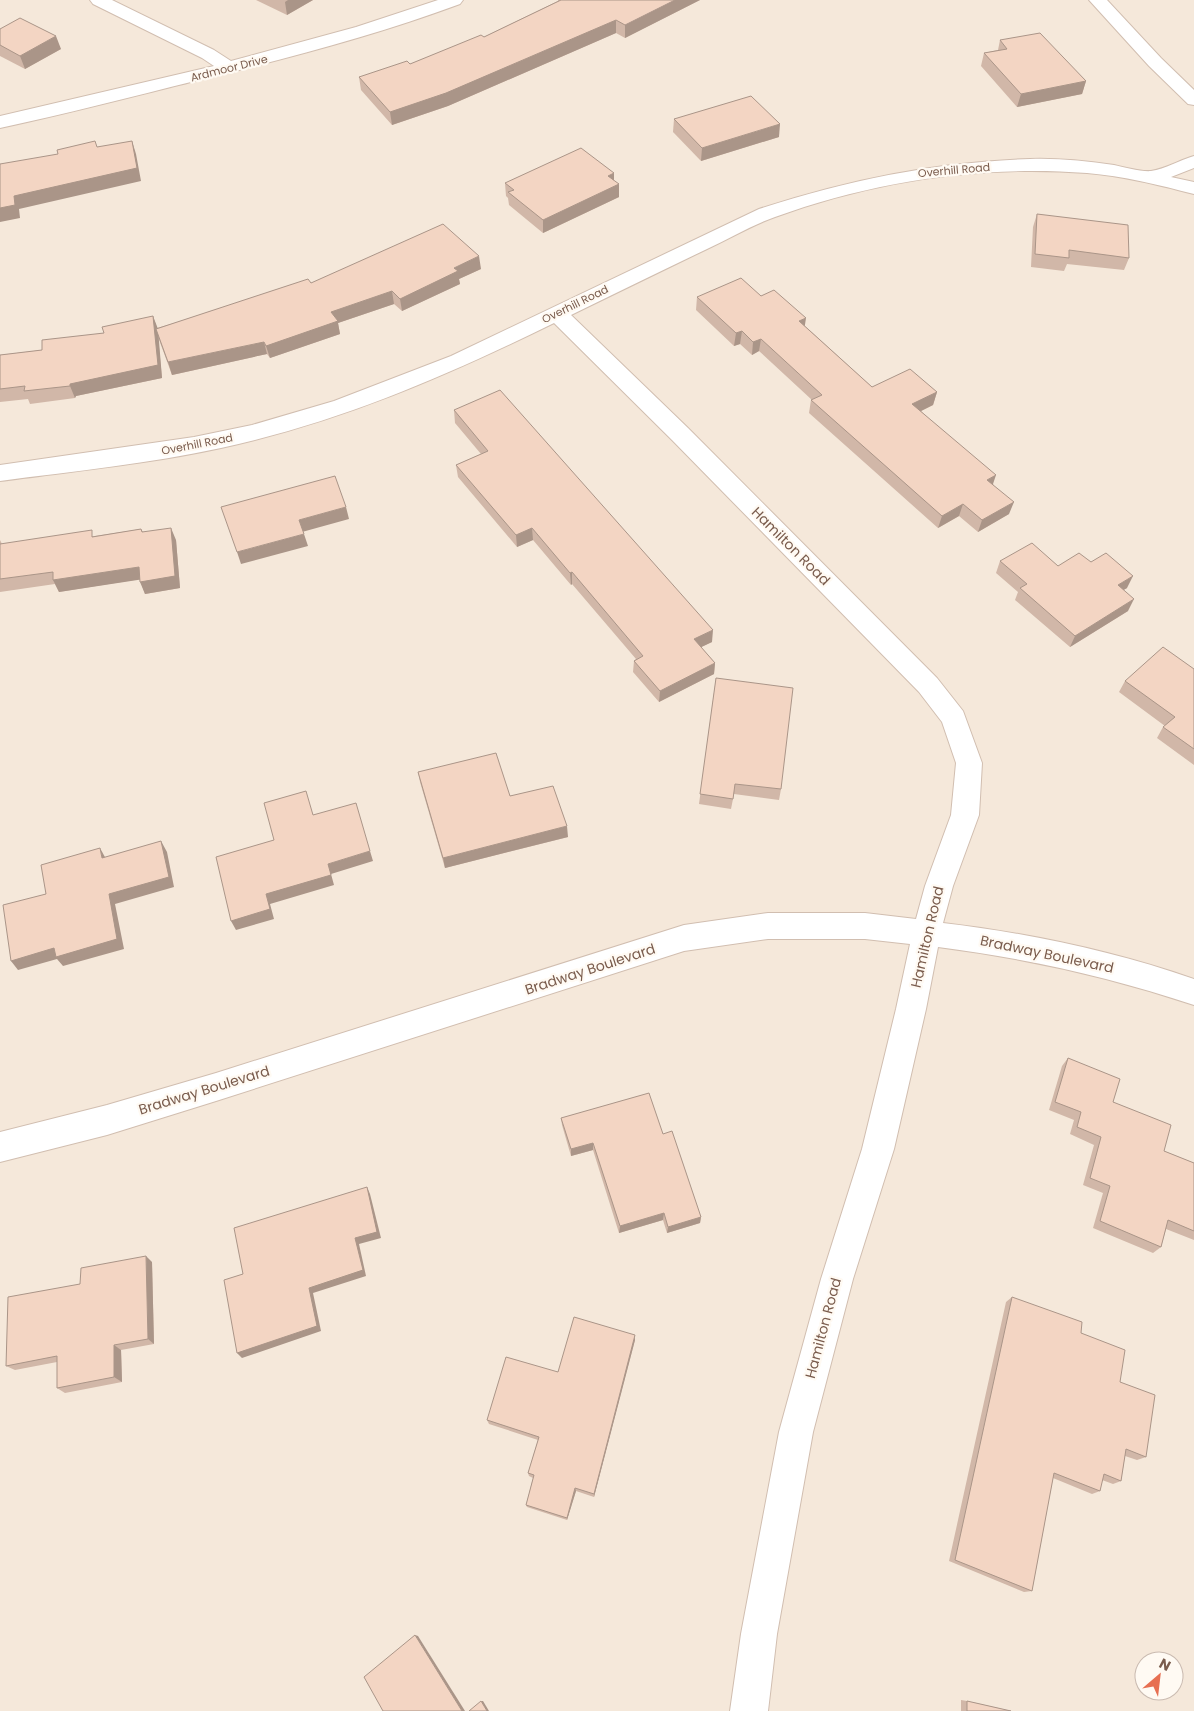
<svg xmlns="http://www.w3.org/2000/svg" width="1194" height="1711" font-family="Poppins,sans-serif">
  <style>
    .residential { fill: #f5e8da; fill-rule: evenodd }
    .lines { fill: none; stroke-linecap: round; stroke-linejoin: round }
    .minor-casing { stroke: #d1beb0; stroke-width: 2 }
    .minor { fill: #fff; fill-rule: evenodd }
    .wall { fill: #d1b7a8 }
    .shaded-wall { fill: #aa9588 }
    .building { fill: #f3d5c3; stroke: #aa9588 }
    .labels { text-anchor: middle; dominant-baseline: central; stroke-width: 4.5; stroke-linejoin: round; paint-order: stroke }
    .far-street-label { font-size: 11px; fill: #7a5c4d; stroke: #fffaf3 }
    .street-label { font-size: 14px; fill: #7a5c4d; stroke: #fffaf3 }
  </style>
  <rect width="100%" height="100%" fill="#fdf6ec"/>
  <path class="residential" d="M 0,0 L 1194,0 L 1194,1711 L 0,1711 ZM 1144,1661 L 1174,1661 L 1174,1691 L 1144,1691 Z"/>
  <g class="lines">
    <g class="minor-casing">
      <g id="minor">
        <path d="M 90,0 L 112,0 L 214,50 L 231,61 L 356,27 L 438,0 L 463,0 L 460,4 C 374,36 284,59 195,81 C 130,97 66,114 0,128 L 0,116 L 214,66 L 202,58 L 93,4 Z"/>
        <path d="M 1089,0 L 1107,0 L 1161,58 L 1194,90 L 1194,105 L 1188,104 L 1149,66 Z"/>
        <path d="M 1194,156 L 1194,168 L 1171,177 L 1194,182 L 1194,194 C 1159,185 1123,176 1087,173 C 981,165 874,181 775,217 C 752,225 729,239 707,249 C 661,271 616,293 571,315 L 688,428 L 937,678 L 963,711 L 982,763 L 979,815 L 953,886 L 943,923 C 1028,933 1113,951 1194,979 L 1194,1005 C 1111,977 1024,958 938,947 L 926,1009 L 894,1149 L 853,1279 L 813,1432 L 777,1634 L 768,1711 L 730,1711 L 741,1634 L 779,1432 L 821,1279 L 862,1149 L 896,1009 L 910,944 L 865,939 L 768,939 L 684,951 L 216,1101 L 107,1135 L 0,1162 L 0,1132 L 107,1105 L 216,1073 L 684,925 L 768,913 L 865,913 L 916,919 L 925,886 L 951,815 L 956,763 L 942,722 L 919,692 L 672,440 L 554,323 C 446,376 340,422 221,448 C 148,464 74,471 0,481 L 0,465 L 194,437 L 252,425 L 334,401 L 451,356 L 759,209 C 849,180 935,162 1030,159 C 1058,158 1086,161 1114,165 C 1123,167 1142,172 1151,171 C 1165,169 1180,160 1194,156 Z"/>
      </g>
    </g>
    <use href="#minor" class="minor"/>
  </g>
  <g class="wall">
    <path d="M 256,0 L 313,0 L 287,15 Z"/>
    <path d="M 558,0 L 700,0 L 625,38 L 616,33 L 448,106 L 392,125 L 361,90 L 359,77 L 410,64 L 484,37 L 558,1 Z"/>
    <path d="M 0,29 L 61,49 L 25,69 L 0,56 Z"/>
    <path d="M 1000,40 L 1086,81 L 1082,94 L 1017,107 L 981,66 L 984,53 L 998,50 Z"/>
    <path d="M 674,119 L 779,137 L 701,161 L 673,132 Z"/>
    <path d="M 614,173 L 614,181 L 619,184 L 619,197 L 543,233 L 509,205 L 508,198 L 506,196 L 505,183 Z"/>
    <path d="M 1037,214 L 1129,258 L 1124,270 L 1067,264 L 1064,271 L 1031,267 L 1033,227 Z"/>
    <path d="M 481,269 L 459,279 L 460,284 L 402,311 L 394,304 L 338,323 L 340,334 L 270,358 L 267,354 L 172,375 L 158,337 L 162,378 L 76,396 L 75,398 L 30,404 L 28,399 L 0,402 L 0,355 L 42,350 L 104,333 L 153,316 L 157,328 L 311,283 Z"/>
    <path d="M 761,296 L 805,326 L 872,387 L 937,392 L 933,405 L 921,411 L 993,484 L 1009,514 L 978,532 L 959,516 L 938,528 L 809,413 L 811,400 L 812,400 L 759,351 L 752,355 L 740,344 L 734,346 L 696,310 L 697,297 Z"/>
    <path d="M 454,410 L 712,642 L 701,647 L 715,663 L 714,674 L 659,702 L 633,672 L 634,661 L 636,659 L 572,584 L 571,585 L 533,540 L 517,547 L 458,477 L 456,465 L 481,454 L 455,423 Z"/>
    <path d="M 141,529 L 143,532 L 176,540 L 180,588 L 145,594 L 140,579 L 59,592 L 55,584 L 0,592 L 0,540 L 2,544 L 95,536 Z"/>
    <path d="M 1000,561 L 1058,566 L 1091,562 L 1127,588 L 1123,590 L 1128,611 L 1070,647 L 1015,600 L 1018,592 L 996,573 Z"/>
    <path d="M 1194,669 L 1194,765 L 1157,738 L 1163,727 L 1165,726 L 1119,692 L 1125,681 Z"/>
    <path d="M 716,678 L 781,789 L 779,800 L 734,794 L 731,809 L 699,804 Z"/>
    <path d="M 418,772 L 510,796 L 568,837 L 445,868 L 420,782 Z"/>
    <path d="M 1068,1058 L 1164,1151 L 1194,1163 L 1194,1240 L 1166,1229 L 1161,1247 L 1153,1253 L 1093,1228 L 1103,1193 L 1083,1185 L 1094,1145 L 1070,1134 L 1074,1120 L 1049,1110 L 1062,1066 Z"/>
    <path d="M 561,1118 L 663,1134 L 701,1217 L 700,1223 L 667,1233 L 663,1220 L 619,1233 L 593,1150 L 571,1156 L 562,1125 Z"/>
    <path d="M 152,1262 L 154,1344 L 121,1350 L 122,1382 L 65,1393 L 57,1388 L 57,1362 L 15,1370 L 6,1366 L 80,1284 Z"/>
    <path d="M 1012,1297 L 1081,1333 L 1120,1382 L 1146,1457 L 1137,1460 L 1125,1456 L 1121,1481 L 1113,1484 L 1102,1480 L 1100,1491 L 1092,1494 L 1053,1478 L 1032,1591 L 1024,1592 L 949,1561 L 1006,1302 Z"/>
    <path d="M 635,1340 L 594,1497 L 576,1491 L 567,1520 L 527,1507 L 526,1505 L 533,1478 L 529,1476 L 528,1473 L 538,1440 L 489,1424 L 487,1420 L 558,1372 Z"/>
    <path d="M 961,1700 L 967,1701 L 1011,1711 L 961,1711 Z"/>
  </g>
  <g class="shaded-wall">
    <path d="M 288,0 L 313,0 L 287,15 L 285,2 Z"/>
    <path d="M 675,0 L 700,0 L 625,38 L 625,25 Z"/>
    <path d="M 616,20 L 616,33 L 448,106 L 392,125 L 390,112 Z"/>
    <path d="M 56,36 L 61,49 L 25,69 L 20,56 Z"/>
    <path d="M 1086,81 L 1082,94 L 1017,107 L 1021,94 Z"/>
    <path d="M 780,124 L 779,137 L 701,161 L 702,148 Z"/>
    <path d="M 132,141 L 136,154 L 141,181 L 19,209 L 20,218 L 0,222 L 0,208 L 14,196 Z"/>
    <path d="M 614,173 L 614,186 L 608,176 Z"/>
    <path d="M 619,184 L 619,197 L 543,233 L 543,220 Z"/>
    <path d="M 479,256 L 481,269 L 459,279 L 460,284 L 402,311 L 400,299 L 454,268 Z"/>
    <path d="M 392,291 L 394,304 L 338,323 L 340,334 L 270,358 L 266,346 L 331,312 Z"/>
    <path d="M 153,316 L 158,329 L 162,378 L 76,396 L 75,398 L 70,386 L 70,384 Z"/>
    <path d="M 806,318 L 804,331 L 799,321 Z"/>
    <path d="M 742,331 L 740,344 L 734,346 L 736,333 Z"/>
    <path d="M 761,339 L 759,351 L 752,355 L 753,342 Z"/>
    <path d="M 264,342 L 267,354 L 172,375 L 168,362 Z"/>
    <path d="M 937,392 L 933,405 L 909,417 L 912,404 Z"/>
    <path d="M 996,475 L 992,487 L 987,480 Z"/>
    <path d="M 1014,502 L 1009,514 L 978,532 L 982,520 Z"/>
    <path d="M 963,504 L 959,516 L 938,528 L 942,516 Z"/>
    <path d="M 346,507 L 349,519 L 302,532 L 299,520 Z"/>
    <path d="M 171,528 L 176,540 L 180,588 L 145,594 L 140,582 Z"/>
    <path d="M 532,528 L 533,540 L 517,547 L 516,535 Z"/>
    <path d="M 304,534 L 308,546 L 241,564 L 237,552 Z"/>
    <path d="M 139,567 L 144,579 L 59,592 L 53,580 Z"/>
    <path d="M 572,572 L 572,584 L 571,585 L 570,573 Z"/>
    <path d="M 1133,576 L 1127,588 L 1112,597 L 1118,585 Z"/>
    <path d="M 1134,599 L 1128,611 L 1070,647 L 1075,636 Z"/>
    <path d="M 713,630 L 712,642 L 693,651 L 694,639 Z"/>
    <path d="M 715,663 L 714,674 L 659,702 L 660,691 Z"/>
    <path d="M 567,826 L 568,837 L 445,868 L 443,858 Z"/>
    <path d="M 161,841 L 167,852 L 174,887 L 115,904 L 124,949 L 63,966 L 57,959 L 18,970 L 11,961 L 109,894 Z"/>
    <path d="M 100,848 L 106,859 L 102,858 Z"/>
    <path d="M 370,851 L 373,861 L 331,874 L 334,885 L 270,904 L 274,919 L 236,930 L 231,921 L 266,894 L 328,864 Z"/>
    <path d="M 593,1143 L 593,1150 L 571,1156 L 571,1149 Z"/>
    <path d="M 367,1187 L 370,1194 L 381,1238 L 359,1244 L 366,1276 L 313,1293 L 321,1331 L 242,1358 L 237,1353 L 309,1288 L 355,1238 Z"/>
    <path d="M 664,1213 L 663,1220 L 619,1233 L 620,1226 Z"/>
    <path d="M 701,1217 L 700,1223 L 667,1233 L 668,1227 Z"/>
    <path d="M 146,1256 L 152,1262 L 154,1344 L 148,1339 Z"/>
    <path d="M 635,1335 L 635,1340 L 594,1497 L 594,1494 Z"/>
    <path d="M 114,1345 L 121,1350 L 122,1382 L 114,1377 Z"/>
    <path d="M 575,1488 L 576,1491 L 567,1520 L 567,1518 Z"/>
    <path d="M 415,1635 L 418,1636 L 465,1711 L 462,1711 Z"/>
    <path d="M 481,1701 L 483,1701 L 489,1711 L 487,1711 Z"/>
  </g>
  <g class="building">
    <path d="M 561,0 L 675,0 L 625,25 L 616,20 L 446,93 L 390,112 L 359,77 L 407,61 L 410,64 L 481,35 L 484,37 Z"/>
    <path d="M 20,18 L 56,36 L 20,56 L 0,45 L 0,29 Z"/>
    <path d="M 1040,33 L 1086,81 L 1021,94 L 984,53 L 1007,49 L 1000,40 Z"/>
    <path d="M 751,96 L 780,124 L 702,148 L 674,119 Z"/>
    <path d="M 95,141 L 97,147 L 132,141 L 137,168 L 14,196 L 15,205 L 0,208 L 0,164 L 58,154 L 57,150 Z"/>
    <path d="M 581,148 L 614,173 L 608,176 L 619,184 L 543,220 L 508,192 L 514,190 L 505,183 Z"/>
    <path d="M 1037,214 L 1128,225 L 1129,258 L 1069,250 L 1069,258 L 1035,254 Z"/>
    <path d="M 443,224 L 479,256 L 454,268 L 458,271 L 400,299 L 392,291 L 331,312 L 338,321 L 266,346 L 264,342 L 168,362 L 156,329 L 308,279 L 311,283 Z"/>
    <path d="M 741,278 L 761,296 L 774,290 L 806,318 L 799,321 L 872,387 L 910,369 L 937,392 L 912,404 L 996,475 L 987,480 L 1014,502 L 982,520 L 963,504 L 942,516 L 811,400 L 822,395 L 761,339 L 753,342 L 742,331 L 736,333 L 697,297 Z"/>
    <path d="M 153,316 L 158,365 L 70,384 L 70,386 L 24,391 L 25,386 L 0,389 L 0,355 L 42,350 L 42,340 L 104,333 L 102,327 Z"/>
    <path d="M 500,390 L 713,630 L 694,639 L 715,663 L 660,691 L 634,661 L 643,656 L 572,572 L 570,573 L 532,528 L 516,535 L 456,465 L 488,451 L 454,410 Z"/>
    <path d="M 335,476 L 346,507 L 299,520 L 304,534 L 237,552 L 221,507 Z"/>
    <path d="M 171,528 L 175,576 L 140,582 L 139,567 L 53,580 L 53,572 L 0,579 L 0,544 L 92,530 L 92,537 L 141,529 L 142,532 Z"/>
    <path d="M 1032,543 L 1058,566 L 1079,553 L 1091,562 L 1106,553 L 1133,576 L 1118,585 L 1134,599 L 1075,636 L 1020,588 L 1027,584 L 1000,561 Z"/>
    <path d="M 1163,647 L 1194,669 L 1194,749 L 1163,727 L 1175,717 L 1125,681 Z"/>
    <path d="M 716,678 L 793,688 L 781,789 L 735,784 L 733,799 L 700,794 Z"/>
    <path d="M 496,753 L 510,796 L 553,786 L 567,826 L 443,858 L 418,772 Z"/>
    <path d="M 306,791 L 313,815 L 356,803 L 370,851 L 328,864 L 331,875 L 266,894 L 270,909 L 231,921 L 216,857 L 274,840 L 264,803 Z"/>
    <path d="M 161,841 L 169,877 L 109,894 L 117,939 L 56,957 L 54,948 L 11,961 L 3,905 L 46,894 L 41,865 L 100,848 L 102,858 Z"/>
    <path d="M 1068,1058 L 1120,1079 L 1113,1102 L 1171,1125 L 1164,1151 L 1194,1163 L 1194,1231 L 1168,1220 L 1161,1247 L 1100,1221 L 1110,1186 L 1090,1178 L 1101,1137 L 1077,1127 L 1081,1112 L 1055,1102 Z"/>
    <path d="M 649,1093 L 663,1134 L 672,1131 L 701,1217 L 668,1227 L 664,1213 L 620,1226 L 593,1143 L 571,1149 L 561,1118 Z"/>
    <path d="M 367,1187 L 377,1232 L 355,1238 L 363,1270 L 309,1288 L 317,1326 L 237,1353 L 224,1280 L 243,1274 L 234,1228 Z"/>
    <path d="M 146,1256 L 148,1339 L 114,1345 L 114,1377 L 57,1388 L 57,1356 L 6,1366 L 8,1297 L 80,1284 L 81,1268 Z"/>
    <path d="M 1012,1297 L 1082,1322 L 1081,1333 L 1125,1350 L 1120,1382 L 1155,1395 L 1146,1457 L 1126,1449 L 1121,1481 L 1104,1474 L 1100,1491 L 1054,1473 L 1032,1591 L 955,1560 Z"/>
    <path d="M 574,1317 L 635,1335 L 594,1494 L 575,1488 L 567,1518 L 526,1505 L 534,1475 L 528,1473 L 539,1437 L 487,1420 L 506,1357 L 558,1372 Z"/>
    <path d="M 415,1635 L 462,1711 L 383,1711 L 364,1677 Z"/>
    <path d="M 481,1701 L 487,1711 L 469,1711 Z"/>
    <path d="M 967,1701 L 1011,1711 L 967,1711 Z"/>
  </g>
  <g class="labels">
    <g class="far-street-label">
      <text transform="translate(229 68) rotate(-14)">Ardmoor Drive</text>
      <text transform="translate(954 170) rotate(-5)">Overhill Road</text>
      <text transform="translate(575 304) rotate(-26)">Overhill Road</text>
      <text transform="translate(197 444) rotate(-11)">Overhill Road</text>
    </g>
    <g class="street-label">
      <text transform="translate(791 546) rotate(45)">Hamilton Road</text>
      <text transform="translate(927 937) rotate(-77)">Hamilton Road</text>
      <text transform="translate(1047 954) rotate(12)">Bradway Boulevard</text>
      <text transform="translate(590 969) rotate(-18)">Bradway Boulevard</text>
      <text transform="translate(204 1090) rotate(-17)">Bradway Boulevard</text>
      <text transform="translate(823 1328) rotate(-75)">Hamilton Road</text>
    </g>
  </g>
  <g transform="translate(1159 1676) rotate(28)"><circle r="24" fill="#fffaf3" stroke="#cabbb1"/>
  <path d="M0-4L9 19L0 12L-9 19Z" fill="#e76f51"/>
  <text y="-8" font-size="14" font-weight="bold" text-anchor="middle" fill="#7a5c4d">N</text>
  </g>
</svg>
